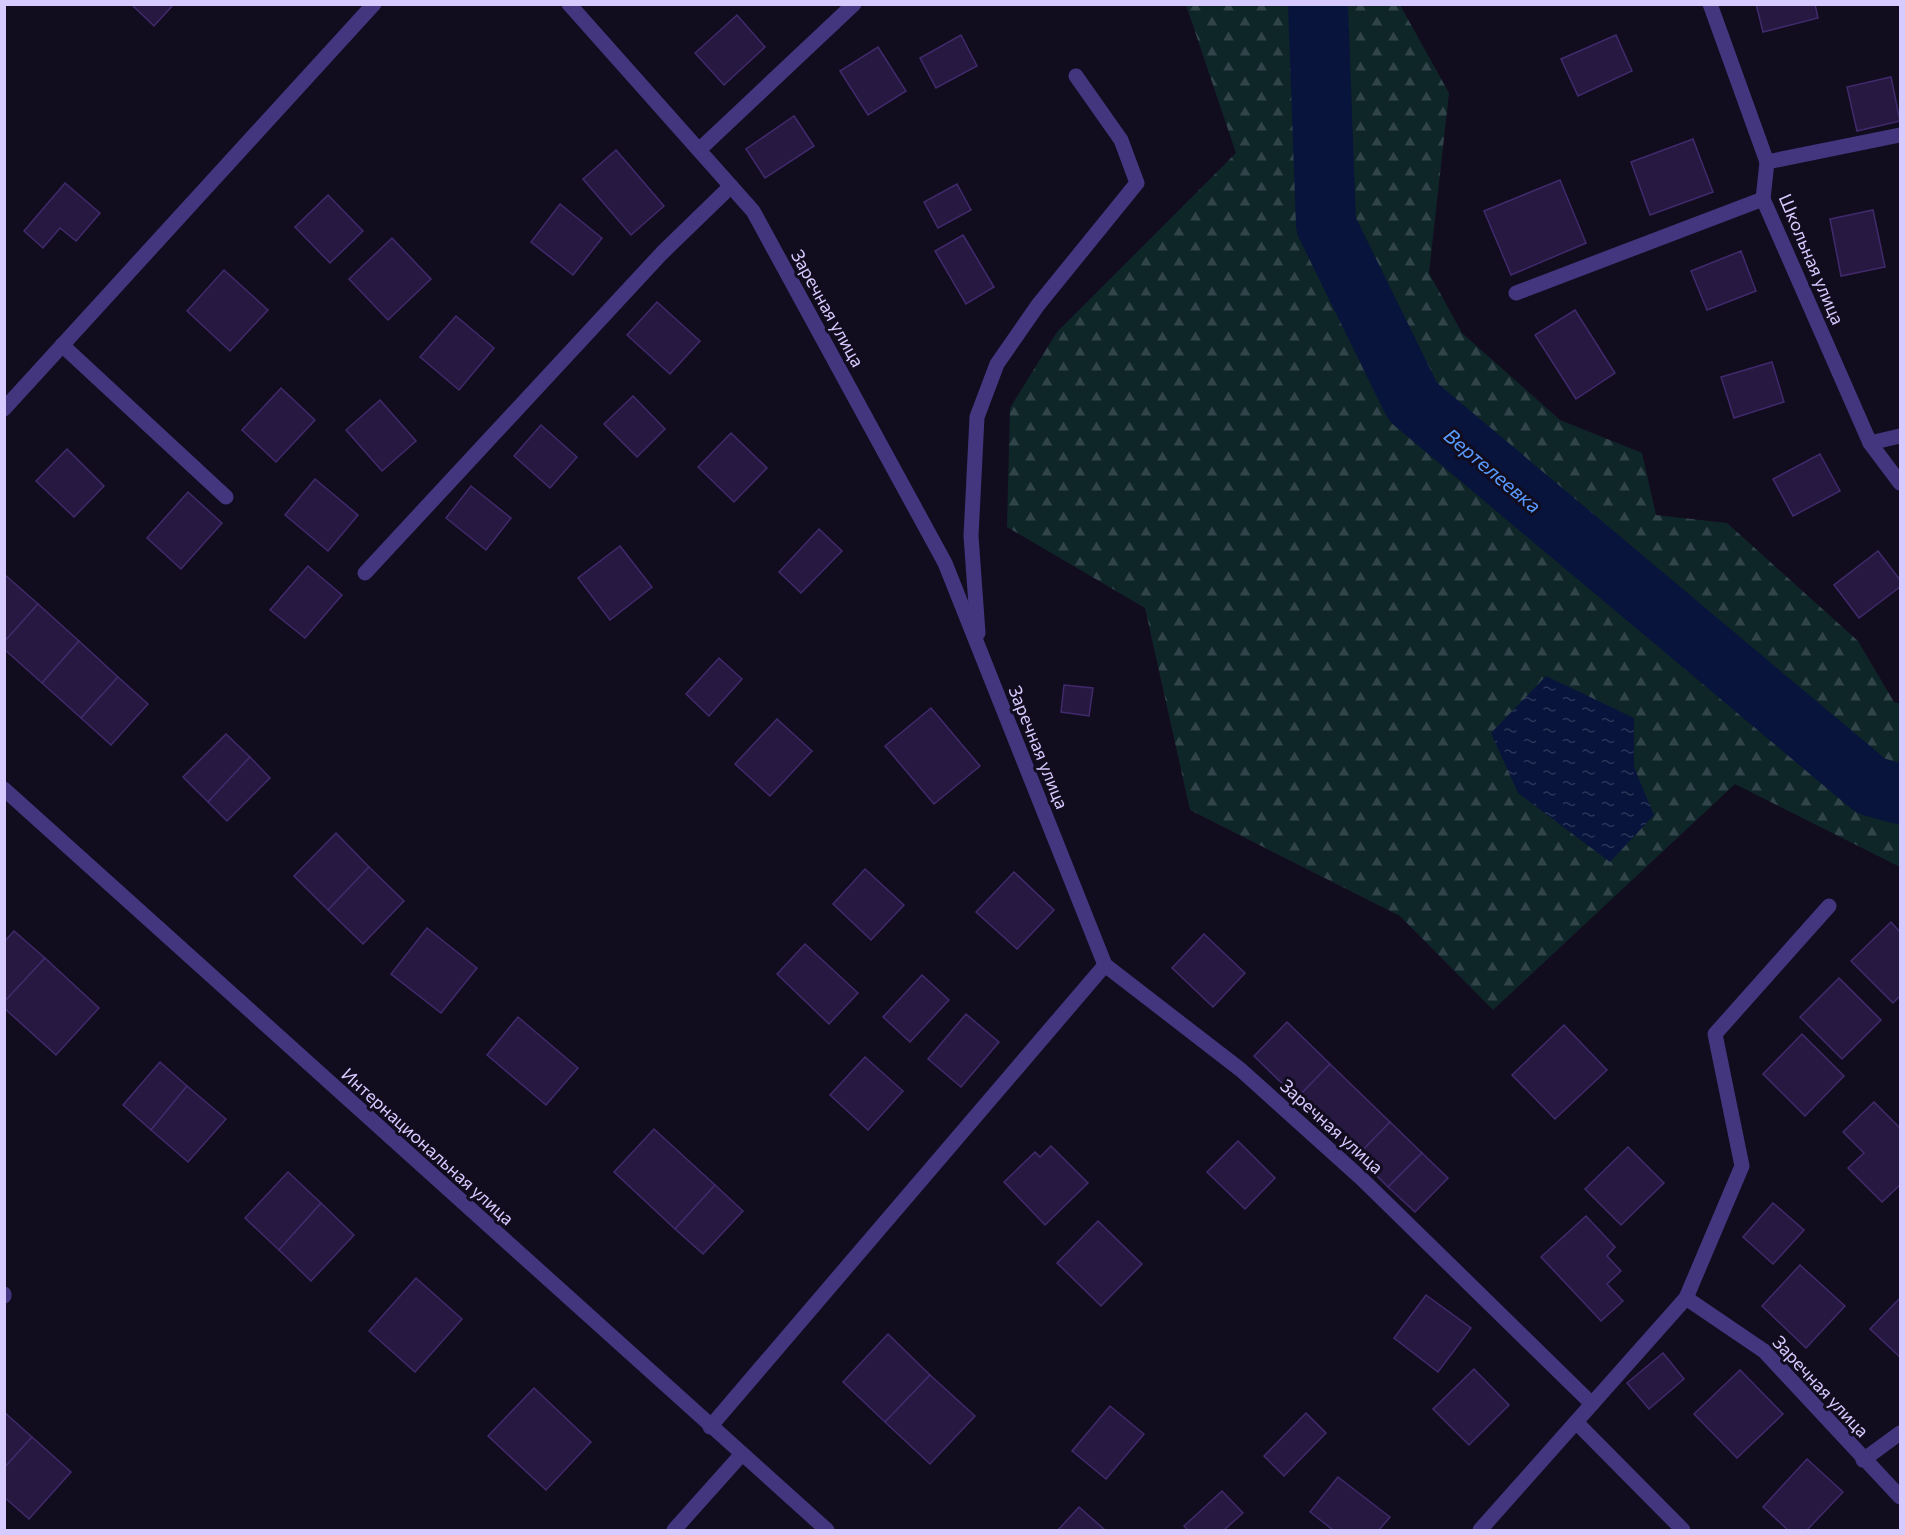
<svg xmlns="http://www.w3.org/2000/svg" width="1905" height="1535" font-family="Commissioner,sans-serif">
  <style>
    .forest { fill: url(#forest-firs) }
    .water { fill: url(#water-ripples) }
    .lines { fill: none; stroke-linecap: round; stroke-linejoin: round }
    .river { stroke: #08143b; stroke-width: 60 }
    .building { fill: #261840; stroke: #402a6c; stroke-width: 1.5 }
    .service { stroke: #43367e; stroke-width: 15 }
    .minor { stroke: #43367e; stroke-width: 15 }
    .tertiary { stroke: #43367e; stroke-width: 15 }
    .labels { text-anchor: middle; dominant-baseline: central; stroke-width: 6; stroke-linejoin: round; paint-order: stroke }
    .street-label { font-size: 18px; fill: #d7caff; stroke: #120c1f }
    .water-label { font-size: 20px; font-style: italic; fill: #589bff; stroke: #120c1f }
  </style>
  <defs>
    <pattern id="forest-firs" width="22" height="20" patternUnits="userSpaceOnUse" patternTransform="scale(1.5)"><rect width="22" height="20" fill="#0f2629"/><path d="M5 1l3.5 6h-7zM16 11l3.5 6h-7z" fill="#314449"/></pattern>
    <pattern id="water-ripples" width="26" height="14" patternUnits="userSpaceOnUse" patternTransform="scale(1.5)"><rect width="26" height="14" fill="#08143b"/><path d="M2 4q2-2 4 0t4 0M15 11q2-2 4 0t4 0" fill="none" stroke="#2b3558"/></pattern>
  </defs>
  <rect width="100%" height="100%" fill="#120c1f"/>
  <path class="forest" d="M 1186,5 L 1400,5 L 1449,93 L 1429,273 L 1462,333 L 1560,420 L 1642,453 L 1656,515 L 1727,523 L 1858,641 L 1894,702 L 1900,704 L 1900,867 L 1735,784 L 1493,1010 L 1400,916 L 1190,810 L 1145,608 L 1007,527 L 1010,408 L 1057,332 L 1236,153 Z"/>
  <path class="water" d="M 1546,676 L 1634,718 L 1634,767 L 1654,815 L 1610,862 L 1518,793 L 1491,733 Z"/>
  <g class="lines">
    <path class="river" d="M 1318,4 L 1326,225 L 1413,402 L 1871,786 L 1900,794"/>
  </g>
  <g class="building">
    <path d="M 131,4 L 174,4 L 154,26 Z"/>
    <path d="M 1756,4 L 1815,4 L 1818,18 L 1763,32 Z"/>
    <path d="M 737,15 L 765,47 L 724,85 L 695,53 Z"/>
    <path d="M 961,35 L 977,66 L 936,88 L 920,58 Z"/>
    <path d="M 1616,35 L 1632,71 L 1578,96 L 1561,59 Z"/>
    <path d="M 878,47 L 906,91 L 868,115 L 840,71 Z"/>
    <path d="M 1891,77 L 1900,121 L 1857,131 L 1847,87 Z"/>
    <path d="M 794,116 L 814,146 L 765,178 L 746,149 Z"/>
    <path d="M 1693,139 L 1713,192 L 1650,215 L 1631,162 Z"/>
    <path d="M 616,150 L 664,206 L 631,235 L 583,179 Z"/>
    <path d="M 1560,180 L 1586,243 L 1511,275 L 1484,211 Z"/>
    <path d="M 65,183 L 100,213 L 76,241 L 60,228 L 43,248 L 24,231 Z"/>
    <path d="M 957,184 L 971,210 L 938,228 L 924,202 Z"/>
    <path d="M 328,195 L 363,231 L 330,263 L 295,227 Z"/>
    <path d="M 560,204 L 602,238 L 573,275 L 531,242 Z"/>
    <path d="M 1873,210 L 1885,267 L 1841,276 L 1830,219 Z"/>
    <path d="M 963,235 L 994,287 L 966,304 L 935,251 Z"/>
    <path d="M 392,238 L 431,279 L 388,320 L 349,279 Z"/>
    <path d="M 1741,251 L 1756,291 L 1707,310 L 1691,271 Z"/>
    <path d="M 224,270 L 268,310 L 230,351 L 187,311 Z"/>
    <path d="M 657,302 L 700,341 L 670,374 L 627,335 Z"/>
    <path d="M 1575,310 L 1615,373 L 1576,399 L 1535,335 Z"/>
    <path d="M 456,316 L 494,348 L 459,390 L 420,357 Z"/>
    <path d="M 1772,362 L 1784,402 L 1734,418 L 1721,377 Z"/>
    <path d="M 281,388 L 315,420 L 276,462 L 242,430 Z"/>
    <path d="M 633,396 L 665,429 L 637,457 L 604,424 Z"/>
    <path d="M 380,400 L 416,441 L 382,471 L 346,430 Z"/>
    <path d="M 541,425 L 577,457 L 550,488 L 514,456 Z"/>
    <path d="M 731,433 L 767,468 L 734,502 L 698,467 Z"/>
    <path d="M 67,449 L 104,486 L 74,517 L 36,481 Z"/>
    <path d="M 1820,454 L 1840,491 L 1793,516 L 1773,479 Z"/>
    <path d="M 315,479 L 358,515 L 328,551 L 285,515 Z"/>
    <path d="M 471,486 L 511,518 L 486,550 L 446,518 Z"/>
    <path d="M 188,492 L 222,523 L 181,569 L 147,538 Z"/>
    <path d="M 819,529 L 842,551 L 801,593 L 779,572 Z"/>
    <path d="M 620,546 L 652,587 L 610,620 L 578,578 Z"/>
    <path d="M 1878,551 L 1900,580 L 1900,587 L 1859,618 L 1834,585 Z"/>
    <path d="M 308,566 L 342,595 L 305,638 L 270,610 Z"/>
    <path d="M 4,574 L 38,604 L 4,642 Z"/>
    <path d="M 38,604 L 79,641 L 42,683 L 4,649 L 4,642 Z"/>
    <path d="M 79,641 L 118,677 L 81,718 L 42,683 Z"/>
    <path d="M 719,658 L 742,679 L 709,716 L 686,694 Z"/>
    <path d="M 118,677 L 148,704 L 111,745 L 81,718 Z"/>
    <path d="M 1064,685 L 1093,688 L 1089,716 L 1061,712 Z"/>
    <path d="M 931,708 L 980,766 L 934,804 L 885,746 Z"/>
    <path d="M 777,719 L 812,751 L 770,796 L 735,764 Z"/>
    <path d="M 226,734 L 250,757 L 208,802 L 183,777 Z"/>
    <path d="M 250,757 L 270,778 L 227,821 L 208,802 Z"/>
    <path d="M 336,833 L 369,867 L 328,910 L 294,876 Z"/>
    <path d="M 369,867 L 404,901 L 363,944 L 328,910 Z"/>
    <path d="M 865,869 L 904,905 L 871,940 L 833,904 Z"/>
    <path d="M 1014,872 L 1054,910 L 1017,949 L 976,912 Z"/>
    <path d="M 1891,922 L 1900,932 L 1900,996 L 1893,1003 L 1851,961 Z"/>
    <path d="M 427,928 L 477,968 L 441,1013 L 391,974 Z"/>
    <path d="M 14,931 L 45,958 L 4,1002 L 4,942 Z"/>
    <path d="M 1204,934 L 1245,973 L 1213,1007 L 1172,968 Z"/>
    <path d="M 805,944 L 858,993 L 829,1024 L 777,974 Z"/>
    <path d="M 45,958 L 99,1008 L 56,1055 L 4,1008 L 4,1002 Z"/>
    <path d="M 922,975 L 949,1000 L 910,1042 L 883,1017 Z"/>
    <path d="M 1839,978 L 1881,1020 L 1842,1059 L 1800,1017 Z"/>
    <path d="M 966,1014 L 999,1042 L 961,1087 L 928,1059 Z"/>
    <path d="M 518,1017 L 578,1068 L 546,1105 L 487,1055 Z"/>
    <path d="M 1287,1022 L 1330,1064 L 1297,1098 L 1254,1056 Z"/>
    <path d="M 1564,1025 L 1607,1070 L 1555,1119 L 1512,1075 Z"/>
    <path d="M 1802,1034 L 1844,1076 L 1805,1116 L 1763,1074 Z"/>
    <path d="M 865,1057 L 903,1091 L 868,1130 L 830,1095 Z"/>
    <path d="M 160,1062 L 187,1086 L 151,1130 L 123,1105 Z"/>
    <path d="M 1330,1064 L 1390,1122 L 1357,1156 L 1297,1098 Z"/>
    <path d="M 187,1086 L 226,1119 L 188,1162 L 151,1130 Z"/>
    <path d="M 1874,1102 L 1900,1128 L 1900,1185 L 1882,1202 L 1848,1168 L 1864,1153 L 1843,1132 Z"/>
    <path d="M 1390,1122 L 1422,1153 L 1388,1187 L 1357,1156 Z"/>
    <path d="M 654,1129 L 715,1185 L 675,1229 L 614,1172 Z"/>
    <path d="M 1238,1141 L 1275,1178 L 1245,1209 L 1207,1172 Z"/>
    <path d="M 1051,1146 L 1088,1183 L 1045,1225 L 1004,1182 L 1035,1152 L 1040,1157 Z"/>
    <path d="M 1628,1147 L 1664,1183 L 1621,1225 L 1585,1189 Z"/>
    <path d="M 1422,1153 L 1448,1178 L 1415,1212 L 1388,1187 Z"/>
    <path d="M 288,1172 L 321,1203 L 279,1250 L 245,1218 Z"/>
    <path d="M 715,1185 L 743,1211 L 703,1254 L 675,1229 Z"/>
    <path d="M 321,1203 L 354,1235 L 311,1281 L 279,1250 Z"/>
    <path d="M 1773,1203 L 1804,1230 L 1773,1264 L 1743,1237 Z"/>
    <path d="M 1586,1216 L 1615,1247 L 1607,1256 L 1621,1271 L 1607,1284 L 1623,1301 L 1601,1321 L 1541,1257 Z"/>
    <path d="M 1098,1221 L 1142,1264 L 1101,1306 L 1057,1263 Z"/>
    <path d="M 1800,1265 L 1845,1306 L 1806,1348 L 1762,1306 Z"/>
    <path d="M 416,1278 L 462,1319 L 415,1372 L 369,1331 Z"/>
    <path d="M 1426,1295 L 1471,1328 L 1438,1372 L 1394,1338 Z"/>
    <path d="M 1900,1298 L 1900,1357 L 1870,1329 Z"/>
    <path d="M 888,1334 L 930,1375 L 885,1422 L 843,1382 Z"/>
    <path d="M 1663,1353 L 1684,1379 L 1649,1409 L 1627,1383 Z"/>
    <path d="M 1474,1369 L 1509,1405 L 1469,1445 L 1433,1409 Z"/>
    <path d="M 1740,1370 L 1783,1414 L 1737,1458 L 1694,1414 Z"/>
    <path d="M 930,1375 L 975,1416 L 930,1464 L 885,1422 Z"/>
    <path d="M 534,1388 L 591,1442 L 546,1490 L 488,1436 Z"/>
    <path d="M 1110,1406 L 1144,1434 L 1106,1479 L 1072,1451 Z"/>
    <path d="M 4,1412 L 32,1437 L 4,1468 Z"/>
    <path d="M 1306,1413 L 1326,1433 L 1284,1476 L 1264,1456 Z"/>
    <path d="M 32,1437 L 71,1472 L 29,1519 L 4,1497 L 4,1468 Z"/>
    <path d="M 1807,1459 L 1843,1492 L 1807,1530 L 1788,1530 L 1763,1507 Z"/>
    <path d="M 1338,1477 L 1390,1517 L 1379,1530 L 1333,1530 L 1310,1512 Z"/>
    <path d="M 1222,1491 L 1243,1513 L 1224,1530 L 1188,1530 L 1184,1526 Z"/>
    <path d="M 1079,1507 L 1105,1530 L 1058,1530 Z"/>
  </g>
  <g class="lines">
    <g class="service">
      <path d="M 1516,293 L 1763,199"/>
      <path d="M 62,345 L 226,497"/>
      <path d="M 1870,443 L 1900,436"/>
      <path d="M 365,573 L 662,253 L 731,186"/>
      <path d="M 1686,1298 L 1742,1166 L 1715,1034 L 1829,906"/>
      <path d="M 1576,1422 L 1683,1530"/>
      <path d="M 710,1427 L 1105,965"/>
      <path d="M 674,1530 L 741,1455"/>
    </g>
    <g class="minor">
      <path d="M 569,4 L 753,211 L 945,563 L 1105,965 L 1241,1070 L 1362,1179 L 1592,1404"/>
      <path d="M 1710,4 L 1767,162 L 1763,199 L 1870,443 L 1900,483"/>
      <path d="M 699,150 L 854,4"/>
      <path d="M 1767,162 L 1900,135"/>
      <path d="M 4,409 L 374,4"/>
      <path d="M 978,633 L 971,536 L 977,417 L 997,364 L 1038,305 L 1137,183 L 1121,140 L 1076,76"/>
      <path d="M 4,1294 L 4,1296"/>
      <path d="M 1863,1460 L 1900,1433"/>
      <path d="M 1480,1530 L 1686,1298 L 1764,1351 L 1900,1497"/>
    </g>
    <path class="tertiary" d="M 4,789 L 827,1530"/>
  </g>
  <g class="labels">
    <g class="street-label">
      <text transform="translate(1812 259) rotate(67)">Школьная улица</text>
      <text transform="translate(828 308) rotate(61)">Заречная улица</text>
      <text transform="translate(1039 747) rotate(68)">Заречная улица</text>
      <text transform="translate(1332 1126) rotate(42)">Заречная улица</text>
      <text transform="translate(428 1146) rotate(42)">Интернациональная улица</text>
      <text transform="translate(1821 1386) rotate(47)">Заречная улица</text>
    </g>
    <g class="water-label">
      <text transform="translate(1493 470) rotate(40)">Вертелеевка</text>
    </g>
  </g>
  <rect width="1905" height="1535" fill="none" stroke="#d7caff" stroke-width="12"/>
</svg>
